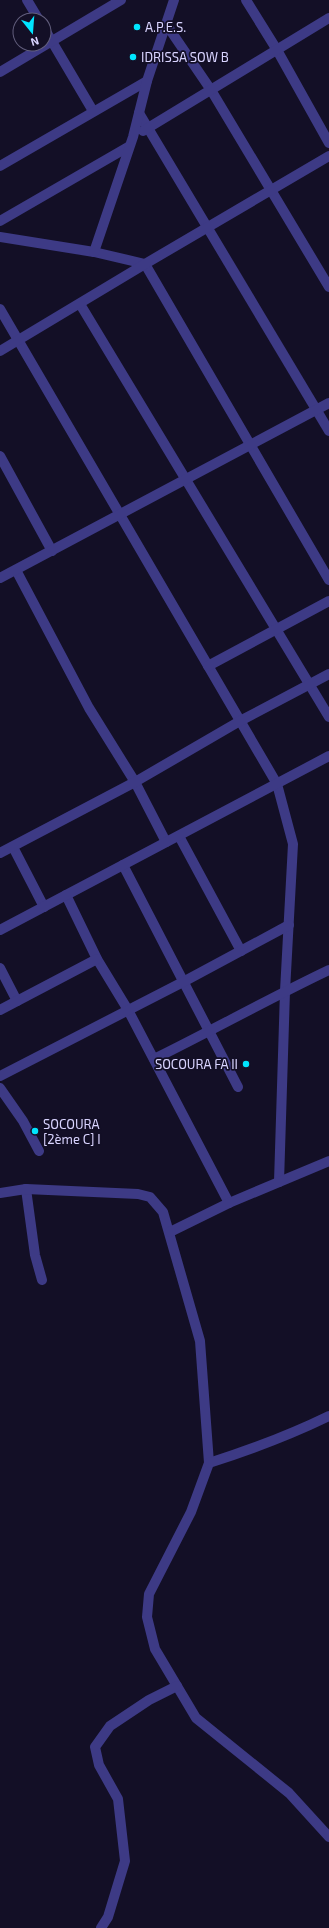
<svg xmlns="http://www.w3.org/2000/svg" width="329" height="1928" font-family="'Exo 2',sans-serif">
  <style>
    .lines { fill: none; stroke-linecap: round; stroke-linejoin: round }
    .minor { stroke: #3d3a85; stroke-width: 10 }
    .poi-dot { fill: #00e5ff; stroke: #130f26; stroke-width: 1.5 }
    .labels { text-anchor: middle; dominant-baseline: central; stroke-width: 3.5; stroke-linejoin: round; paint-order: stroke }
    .poi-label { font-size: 13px; fill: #d9d4ff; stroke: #130f26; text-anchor: start }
  </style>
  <rect width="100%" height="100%" fill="#130f26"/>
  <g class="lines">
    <g class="minor">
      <path d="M 27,0 L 39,20"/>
      <path d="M 246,0 L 277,50 L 329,143"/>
      <path d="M 166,24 L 211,90 L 329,287"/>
      <path d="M 44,28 L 93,111"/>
      <path d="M 0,72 L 121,0"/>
      <path d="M 139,113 L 329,431"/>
      <path d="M 143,131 L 329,18"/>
      <path d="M 0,166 L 147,81"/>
      <path d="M 0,221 L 128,147"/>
      <path d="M 0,237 L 94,252 L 145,264 L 329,580"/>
      <path d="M 94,252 L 133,137 L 147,81 L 174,0"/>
      <path d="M 80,304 L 329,717"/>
      <path d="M 0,309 L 277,784 L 293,844 L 285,991 L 279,1182"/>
      <path d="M 0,351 L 145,264 L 329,156"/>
      <path d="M 0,456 L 52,551"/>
      <path d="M 16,570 L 89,708 L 135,782 L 166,842"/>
      <path d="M 0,578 L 329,403"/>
      <path d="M 208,666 L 329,601"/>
      <path d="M 179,836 L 241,951"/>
      <path d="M 13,847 L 44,907"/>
      <path d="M 0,853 L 135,782 L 240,721 L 329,674"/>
      <path d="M 123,865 L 238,1087"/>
      <path d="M 66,895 L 97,959 L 128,1010 L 229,1203"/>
      <path d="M 0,930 L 329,756"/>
      <path d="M 0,968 L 17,1001"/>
      <path d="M 0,1010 L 97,959"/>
      <path d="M 154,1059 C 213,1030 270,998 329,970"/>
      <path d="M 0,1076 L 183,982 L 289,925"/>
      <path d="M 0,1088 L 23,1121 L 39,1151"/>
      <path d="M 26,1189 L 35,1255 L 42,1280"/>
      <path d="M 0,1193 L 26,1189 L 138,1194 L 150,1197 L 163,1212 L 200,1341 L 209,1463 L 191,1512 L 149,1594 L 147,1617 L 155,1649 L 196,1718 L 289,1793 L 329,1837"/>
      <path d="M 170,1232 L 229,1203 L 329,1161"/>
      <path d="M 209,1463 C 250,1450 290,1435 329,1416"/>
      <path d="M 101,1928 L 108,1917 L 125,1861 L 118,1799 L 99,1765 L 95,1747 L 110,1726 L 149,1700 L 177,1686"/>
    </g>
  </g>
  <g class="poi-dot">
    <circle cx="137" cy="27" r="4"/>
    <circle cx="133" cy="57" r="4"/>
    <circle cx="246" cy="1064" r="4"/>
    <circle cx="35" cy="1131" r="4"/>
  </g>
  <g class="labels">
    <g class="poi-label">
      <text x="145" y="27">A.P.E.S.</text>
      <text x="141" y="57">IDRISSA SOW B</text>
      <text x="238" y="1064" text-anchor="end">SOCOURA FA II</text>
      <text x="43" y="1124">SOCOURA<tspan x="43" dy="15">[2ème C] I</tspan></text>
    </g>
  </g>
  <g transform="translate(32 32) rotate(163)"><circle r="19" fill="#130f26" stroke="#625e7d"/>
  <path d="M0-3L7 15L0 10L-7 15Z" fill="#00e5ff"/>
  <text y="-6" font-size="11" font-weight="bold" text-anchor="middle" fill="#d9d4ff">N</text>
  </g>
</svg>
